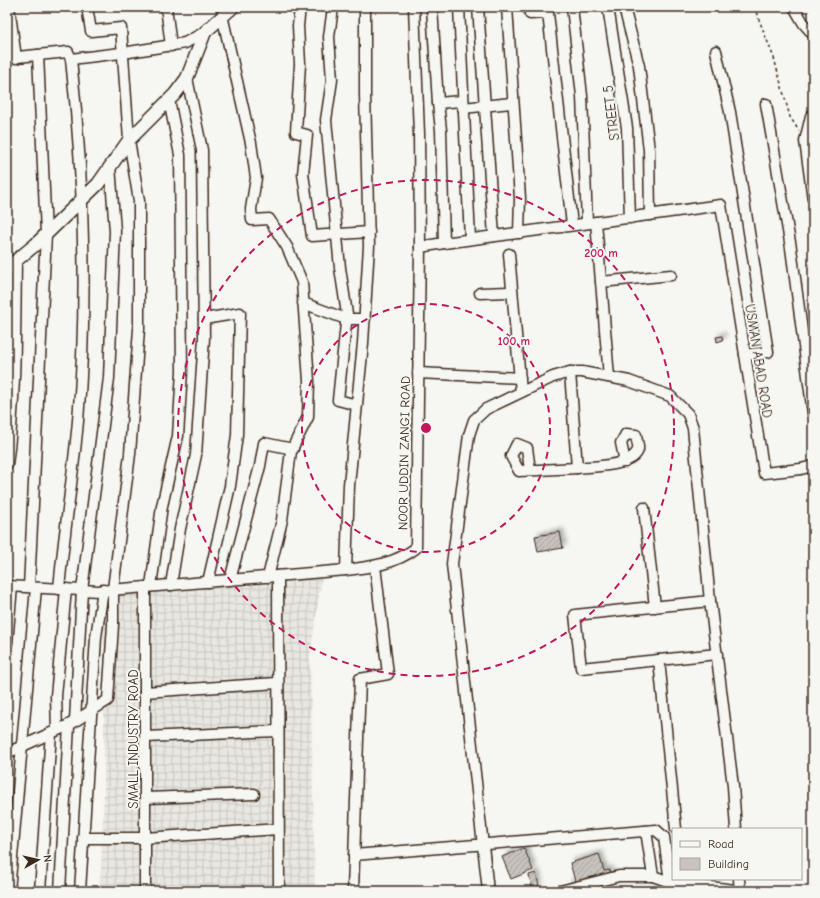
<svg xmlns="http://www.w3.org/2000/svg" width="820" height="898" font-family="'Comic Neue',sans-serif">
  <style>
    .industrial { fill: url(#industrial-grid) }
    .building { fill: url(#building-hatch); stroke: #3b2a1e; filter: url(#shadow) }
    .lines { fill: none; stroke-linecap: round; stroke-linejoin: round }
    .minor-casing { stroke: #3b2a1e; stroke-width: 13 }
    .major-casing { stroke: #3b2a1e; stroke-width: 15 }
    .path { stroke: #3b2a1e; stroke-width: 1.5; stroke-dasharray: 3 3; stroke-linecap: butt }
    .minor { stroke: #f6f6f2; stroke-width: 10 }
    .major { stroke: #f6f6f2; stroke-width: 12 }
    .ring { fill: none; stroke: #c2185b; stroke-width: 2; stroke-dasharray: 7 5 }
    .labels { text-anchor: middle; dominant-baseline: central; stroke-width: 4; stroke-linejoin: round; paint-order: stroke }
    .street-label { font-size: 13px; fill: #3b2a1e; stroke: #f6f6f2 }
    .centre { fill: #c2185b; stroke: #f6f6f2; stroke-width: 2 }
    .ring-label { font-size: 12px; text-anchor: middle; font-weight: bold; fill: #c2185b; stroke: #f6f6f2; stroke-width: 4; stroke-linejoin: round; paint-order: stroke }
  </style>
  <defs>
    <pattern id="industrial-grid" width="8" height="8" patternUnits="userSpaceOnUse"><rect width="8" height="8" fill="#e8e7e2"/><path d="M0 4h8M4 0v8" fill="none" stroke="#c8c6c1"/></pattern>
    <pattern id="building-hatch" width="6" height="6" patternUnits="userSpaceOnUse"><rect width="6" height="6" fill="#c8c3be"/><path d="M-1 1l2-2M0 6l6-6M5 7l2-2" fill="none" stroke="#a49f9a"/></pattern>
    <filter id="shadow"><feDropShadow dx="3.5" dy="-3.5" stdDeviation="2" flood-color="#0004"/></filter>
  </defs>
  <rect width="100%" height="100%" fill="#f6f6f2"/>
  <filter id="ink" filterUnits="userSpaceOnUse"><feTurbulence type="fractalNoise" baseFrequency=".025" numOctaves="2"/><feDisplacementMap in="SourceGraphic" scale="8" xChannelSelector="R" yChannelSelector="G"/><feConvolveMatrix kernelMatrix="1 2 1 2 8 2 1 2 1" color-interpolation-filters="sRGB"/></filter>
  <g filter="url(#ink)">
    <path class="industrial" d="M 322,576 L 310,657 L 315,891 L 100,891 L 104,793 L 104,593 Z"/>
    <g class="building">
      <path d="M 722,336 L 723,340 L 717,342 L 716,337 Z"/>
      <path d="M 560,532 L 563,548 L 538,552 L 535,536 Z"/>
      <path d="M 524,848 L 533,870 L 511,879 L 502,857 Z"/>
      <path d="M 599,854 L 604,871 L 610,870 L 611,875 L 569,888 L 568,883 L 575,881 L 570,863 Z"/>
      <path d="M 536,873 L 539,886 L 532,888 L 529,875 Z"/>
    </g>
    <g class="lines">
      <g class="minor-casing">
        <g id="minor">
          <path d="M 9,7 L 16,58"/>
          <path d="M 166,7 L 171,46"/>
          <path d="M 300,7 L 298,26 L 300,64 L 296,132 L 307,135 L 303,174 L 312,236 L 369,232"/>
          <path d="M 333,7 L 329,37 L 332,80 L 326,120 L 340,268 L 347,314 L 338,400 L 357,405"/>
          <path d="M 414,7 L 419,134 L 420,247"/>
          <path d="M 432,7 L 438,103"/>
          <path d="M 459,7 L 470,239"/>
          <path d="M 478,7 L 494,236"/>
          <path d="M 507,7 L 520,198 L 519,233"/>
          <path d="M 530,7 L 530,14 L 548,13 L 572,225"/>
          <path d="M 572,7 L 582,96 L 587,223"/>
          <path d="M 608,7 L 627,128 L 630,218"/>
          <path d="M 624,7 L 639,66 L 649,150 L 650,215"/>
          <path d="M 794,7 L 804,24 L 813,34"/>
          <path d="M 222,15 L 251,143 L 256,178 L 251,209 L 252,220 L 269,219 L 287,247 L 302,282 L 309,381 L 308,417 L 291,451 L 282,520 L 268,577"/>
          <path d="M 716,51 L 730,112 L 768,352 L 745,355"/>
          <path d="M 7,58 L 68,52 L 71,59 L 129,52 L 185,43 L 205,32"/>
          <path d="M 766,104 L 791,248 L 813,414"/>
          <path d="M 813,116 L 811,116 L 805,141 L 813,199"/>
          <path d="M 596,222 L 609,377"/>
          <path d="M 444,243 L 441,130 L 438,103 L 461,101 L 463,108 L 512,103"/>
          <path d="M 509,254 L 521,392"/>
          <path d="M 601,282 L 671,275"/>
          <path d="M 480,293 L 512,292"/>
          <path d="M 303,303 L 346,319 L 365,319"/>
          <path d="M 204,319 L 240,313 L 237,435 L 230,486 L 208,582"/>
          <path d="M 570,372 L 577,468 C 593,466 632,467 638,450 C 639,446 636,439 636,435 L 626,434 L 621,443 L 625,462"/>
          <path d="M 418,373 L 520,378"/>
          <path d="M 7,465 C 16,397 15,329 16,261"/>
          <path d="M 530,470 L 527,448 L 517,444 L 511,456 L 519,471 L 577,468"/>
          <path d="M 644,508 L 655,607"/>
          <path d="M 346,570 L 349,485 L 363,343 L 369,246 L 365,94 L 365,7"/>
          <path d="M 278,576 L 279,891"/>
          <path d="M 230,580 L 260,466 L 264,443 L 293,449"/>
          <path d="M 171,585 L 180,529 L 196,455 L 204,338 L 202,150 L 187,78"/>
          <path d="M 7,586 L 99,591 L 346,570 C 371,567 395,564 416,548 L 420,247 L 444,243 L 721,205 L 764,473 L 801,469 L 813,466"/>
          <path d="M 151,586 L 162,506 L 178,436 L 182,371 L 180,155 L 169,100"/>
          <path d="M 29,587 L 46,234 L 38,55"/>
          <path d="M 145,587 L 145,891"/>
          <path d="M 59,589 C 64,533 73,477 78,421 C 88,300 84,179 71,59"/>
          <path d="M 710,601 L 575,615 L 581,668 L 717,654"/>
          <path d="M 7,643 L 12,586"/>
          <path d="M 659,660 L 676,829"/>
          <path d="M 145,692 L 277,683"/>
          <path d="M 75,721 L 82,590 L 109,378 L 115,231 L 110,166"/>
          <path d="M 57,730 L 56,696 L 66,589"/>
          <path d="M 146,737 L 277,731"/>
          <path d="M 7,753 L 69,725 L 108,700 L 113,625 L 113,589 L 130,454 L 139,329 L 139,201 L 129,140 L 121,28 L 91,31 L 87,7"/>
          <path d="M 146,798 L 254,794"/>
          <path d="M 646,831 L 653,876 L 670,882"/>
          <path d="M 83,838 L 145,838 L 278,829"/>
          <path d="M 354,855 L 656,830 L 664,837 L 670,882 L 743,891"/>
          <path d="M 739,879 L 740,891"/>
          <path d="M 9,891 L 36,588"/>
          <path d="M 40,891 L 51,733"/>
          <path d="M 60,891 L 69,725"/>
          <path d="M 80,891 L 96,637 L 103,590"/>
          <path d="M 353,891 L 360,679 L 388,674 L 375,566"/>
          <path d="M 488,891 L 452,564 L 469,435 L 474,420 L 486,409 L 553,377 L 570,372 L 582,372 L 629,381 L 670,396 L 688,414 L 693,428 L 710,601 L 733,786 L 736,829"/>
          <path d="M 560,891 L 619,876 L 653,876"/>
        </g>
      </g>
      <g class="major-casing">
        <path id="major" d="M 7,268 L 35,245 L 98,184 L 129,140 L 175,94 L 187,78 L 205,32 L 233,7"/>
      </g>
      <path class="path" d="M 754,7 L 774,58 L 790,117 L 799,131"/>
      <use href="#minor" class="minor"/>
      <use href="#major" class="major"/>
    </g>
  </g>
  <g class="ring">
    <circle cx="426" cy="428" r="124"/>
    <circle cx="426" cy="428" r="248"/>
  </g>
  <g class="labels">
    <g class="street-label">
      <text transform="translate(611 113) rotate(-97)">STREET 5</text>
      <text transform="translate(759 361) rotate(81)">USMAN ABAD ROAD</text>
      <text transform="translate(404 453) rotate(-89)">NOOR UDDIN ZANGI ROAD</text>
      <text transform="translate(133 739) rotate(-90)">SMALL INDUSTRY ROAD</text>
    </g>
  </g>
  <circle cx="426" cy="428" r="6" class="centre"/>
  <g class="ring-label">
    <text x="601" y="257">200 m</text>
    <text x="514" y="345">100 m</text>
  </g>
  <rect width="820" height="898" fill="none" stroke="#f6f6f2" stroke-width="24"/>
  <rect x="12" y="12" width="796" height="874" fill="none" stroke="#3b2a1e" stroke-width="1.5" filter="url(#ink)"/>
  <rect x="672" y="828" width="130" height="52" fill="#f6f6f2" stroke="#aba49d"/>
  <rect x="680" y="841" width="20" height="6" fill="#f6f6f2" stroke="#aba49d"/>
  <text x="708" y="848" font-size="12" fill="#3b2a1e">Road</text>
  <rect x="680" y="858" width="20" height="12" fill="#c8c3be" stroke="#aba49d"/>
  <text x="708" y="868" font-size="12" fill="#3b2a1e">Building</text>
  <g transform="translate(38 860) rotate(82)" stroke="#f6f6f2" stroke-width="3" paint-order="stroke">
  <path d="M0-3L7 15L0 10L-7 15Z" fill="#3b2a1e"/>
  <text y="-6" font-size="11" font-weight="bold" text-anchor="middle" fill="#3b2a1e">N</text>
  </g>
</svg>
